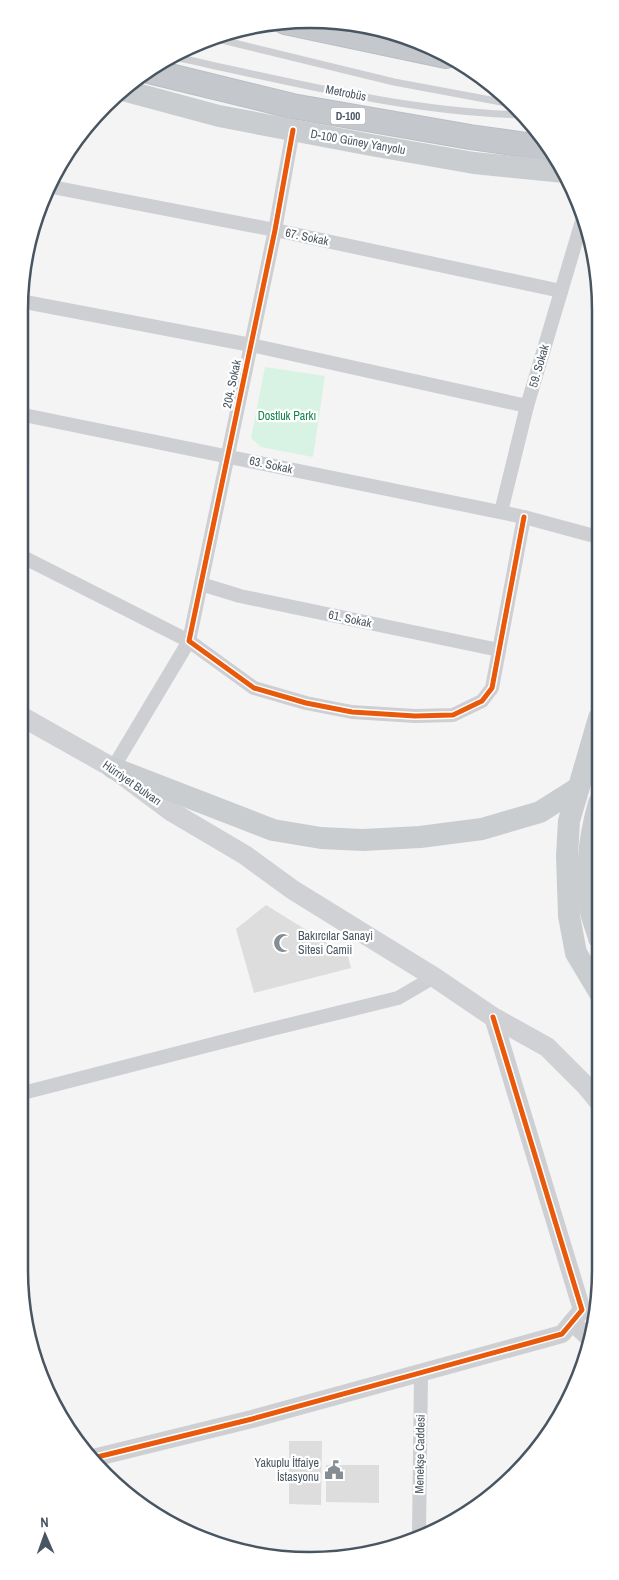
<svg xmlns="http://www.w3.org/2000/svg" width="619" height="1580" font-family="'Archivo Narrow',sans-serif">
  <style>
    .green { fill: #d8f3e3 }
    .building { fill: #ddddde }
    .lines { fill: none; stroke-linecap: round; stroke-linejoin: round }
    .trunk-casing { stroke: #b8bec4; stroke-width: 26 }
    .service { stroke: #cdcfd2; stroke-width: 7 }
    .minor { stroke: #cdcfd2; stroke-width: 14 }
    .tertiary { stroke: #cdcfd2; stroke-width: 18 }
    .secondary { stroke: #cfd1d5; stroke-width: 20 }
    .primary { stroke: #cacdd0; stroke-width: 22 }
    .trunk { stroke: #c4c8cc; stroke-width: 24 }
    .cycleway-casing { stroke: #fff; stroke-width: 8 }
    .cycleway { stroke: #e8590c; stroke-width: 5 }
    .labels { text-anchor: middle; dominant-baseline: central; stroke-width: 4.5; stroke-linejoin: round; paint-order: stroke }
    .shield { fill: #fff; stroke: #808991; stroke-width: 1 }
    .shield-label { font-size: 11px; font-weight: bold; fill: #495662 }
    .street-label { font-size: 12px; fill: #495662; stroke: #fff }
    .park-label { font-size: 12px; fill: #13844d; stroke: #fff }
    .poi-label { font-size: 12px; fill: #495662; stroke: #fff; text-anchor: start }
    .rim { fill: none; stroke: #495662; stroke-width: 2.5 }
  </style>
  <rect width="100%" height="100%" fill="#f4f4f4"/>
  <path class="green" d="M 265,367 L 325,376 L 313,457 L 261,447 L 251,438 Z"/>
  <g class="building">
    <path d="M 266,905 L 348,956 L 351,968 L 254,993 L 236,929 Z"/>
    <path d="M 289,1441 L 322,1441 L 321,1505 L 289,1504 Z"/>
    <path d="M 326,1465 L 379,1465 L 379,1503 L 326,1502 Z"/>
  </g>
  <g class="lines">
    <g class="trunk-casing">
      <g id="trunk">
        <path d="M 285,22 L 446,56"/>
        <path d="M 149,71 L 292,106 L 470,137 L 548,148"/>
      </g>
    </g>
    <g class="service">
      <path d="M 218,39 L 394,82 L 512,104"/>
      <path d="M 170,56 C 287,81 405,112 525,115"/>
    </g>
    <g class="minor">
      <path d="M 293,130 L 275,230 L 189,641 L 254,688 L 306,703 L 352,712 L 415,716 L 453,715 L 482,701 L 492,688 L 524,517"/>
      <path d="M 52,187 L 275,230 L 561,291"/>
      <path d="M 20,301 L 251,345 L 527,406"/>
      <path d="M 19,414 L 524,517 L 598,537"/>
      <path d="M 501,512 L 527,406 L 582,221"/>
      <path d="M 19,555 L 189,641 L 113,768"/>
      <path d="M 201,584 L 240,596 L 499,650"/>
      <path d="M 19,1094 L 268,1030 L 398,998 L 434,977"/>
      <path d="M 419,1534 L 421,1374"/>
    </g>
    <g class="tertiary">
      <path d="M 572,1322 L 591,1340"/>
      <path d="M 89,1459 L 252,1419 L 562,1334 L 582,1310 L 493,1017"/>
    </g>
    <path class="secondary" d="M 19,715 L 113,768 L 172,812 L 245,855 L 293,890 L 434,977 L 493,1017 L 547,1047 L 586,1086 L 600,1103"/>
    <g class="primary">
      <path d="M 126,91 L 219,116 L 371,145 L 474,163 L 564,172"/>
      <path d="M 599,718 L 569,821 L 567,856 L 569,916 L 576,953 L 600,993"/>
      <path d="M 113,768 L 273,830 L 321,838 L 363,840 L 420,837 L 482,829 L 540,812 L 578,788"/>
      <path d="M 599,803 C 589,838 585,876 591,912 C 593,921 597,930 599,938"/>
    </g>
    <use href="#trunk" class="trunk"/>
    <g class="cycleway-casing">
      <g id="cycleway">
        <path d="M 293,130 L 275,230 L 189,641 L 254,688 L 306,703 L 352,712 L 415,716 L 453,715 L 482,701 L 492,688 L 524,517"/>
        <path d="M 89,1459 L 252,1419 L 562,1334 L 582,1310 L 493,1017"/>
      </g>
    </g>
    <use href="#cycleway" class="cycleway"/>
  </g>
  <defs>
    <g id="mosque-bare" transform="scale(1.5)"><path d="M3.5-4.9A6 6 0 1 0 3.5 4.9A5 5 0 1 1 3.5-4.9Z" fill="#858d95" stroke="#fff" stroke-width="2.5" paint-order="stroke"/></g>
    <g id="civic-bare" transform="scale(1.5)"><path d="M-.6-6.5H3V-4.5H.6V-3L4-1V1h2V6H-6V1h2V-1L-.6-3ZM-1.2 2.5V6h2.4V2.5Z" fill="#858d95" stroke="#fff" stroke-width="2.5" paint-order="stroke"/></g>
  </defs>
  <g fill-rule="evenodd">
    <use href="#mosque-bare" x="283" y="943"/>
    <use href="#civic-bare" x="334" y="1470"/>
  </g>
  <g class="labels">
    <rect class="shield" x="330.5" y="107.5" width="35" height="17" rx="4"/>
    <g class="shield-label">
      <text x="348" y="116">D-100</text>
    </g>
    <g class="street-label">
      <text transform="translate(346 93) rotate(11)">Metrobüs</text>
      <text transform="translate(358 142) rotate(10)">D-100 Güney Yanyolu</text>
      <text transform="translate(307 237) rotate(12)">67. Sokak</text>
      <text transform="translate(539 366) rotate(-74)">59. Sokak</text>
      <text transform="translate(232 384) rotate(-78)">204. Sokak</text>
      <text transform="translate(271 465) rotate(12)">63. Sokak</text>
      <text transform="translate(350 619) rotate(12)">61. Sokak</text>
      <text transform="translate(132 783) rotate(35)">Hürriyet Bulvarı</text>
      <text transform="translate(420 1454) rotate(-89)">Menekşe Caddesi</text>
    </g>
    <g class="park-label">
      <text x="287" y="416">Dostluk Parkı</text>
    </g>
    <g class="poi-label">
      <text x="298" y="936">Bakırcılar Sanayi<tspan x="298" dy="14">Sitesi Camii</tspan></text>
      <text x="319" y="1463" text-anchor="end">Yakuplu İtfaiye<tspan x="319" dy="14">İstasyonu</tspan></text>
    </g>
  </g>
  <path d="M0 0H619V1580H0ZM310 28H310A282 282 0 0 1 592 310V1270A282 282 0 0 1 310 1552H310A282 282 0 0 1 28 1270V310A282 282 0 0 1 310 28Z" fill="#fff" fill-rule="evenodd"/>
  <path class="rim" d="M310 28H310A282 282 0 0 1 592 310V1270A282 282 0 0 1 310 1552H310A282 282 0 0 1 28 1270V310A282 282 0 0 1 310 28Z"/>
  <g transform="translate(45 1535) rotate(358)" stroke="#ffffff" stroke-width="4" paint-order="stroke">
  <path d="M0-4L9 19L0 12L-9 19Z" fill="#495662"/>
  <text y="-8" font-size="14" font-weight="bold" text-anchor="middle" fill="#495662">N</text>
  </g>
</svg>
